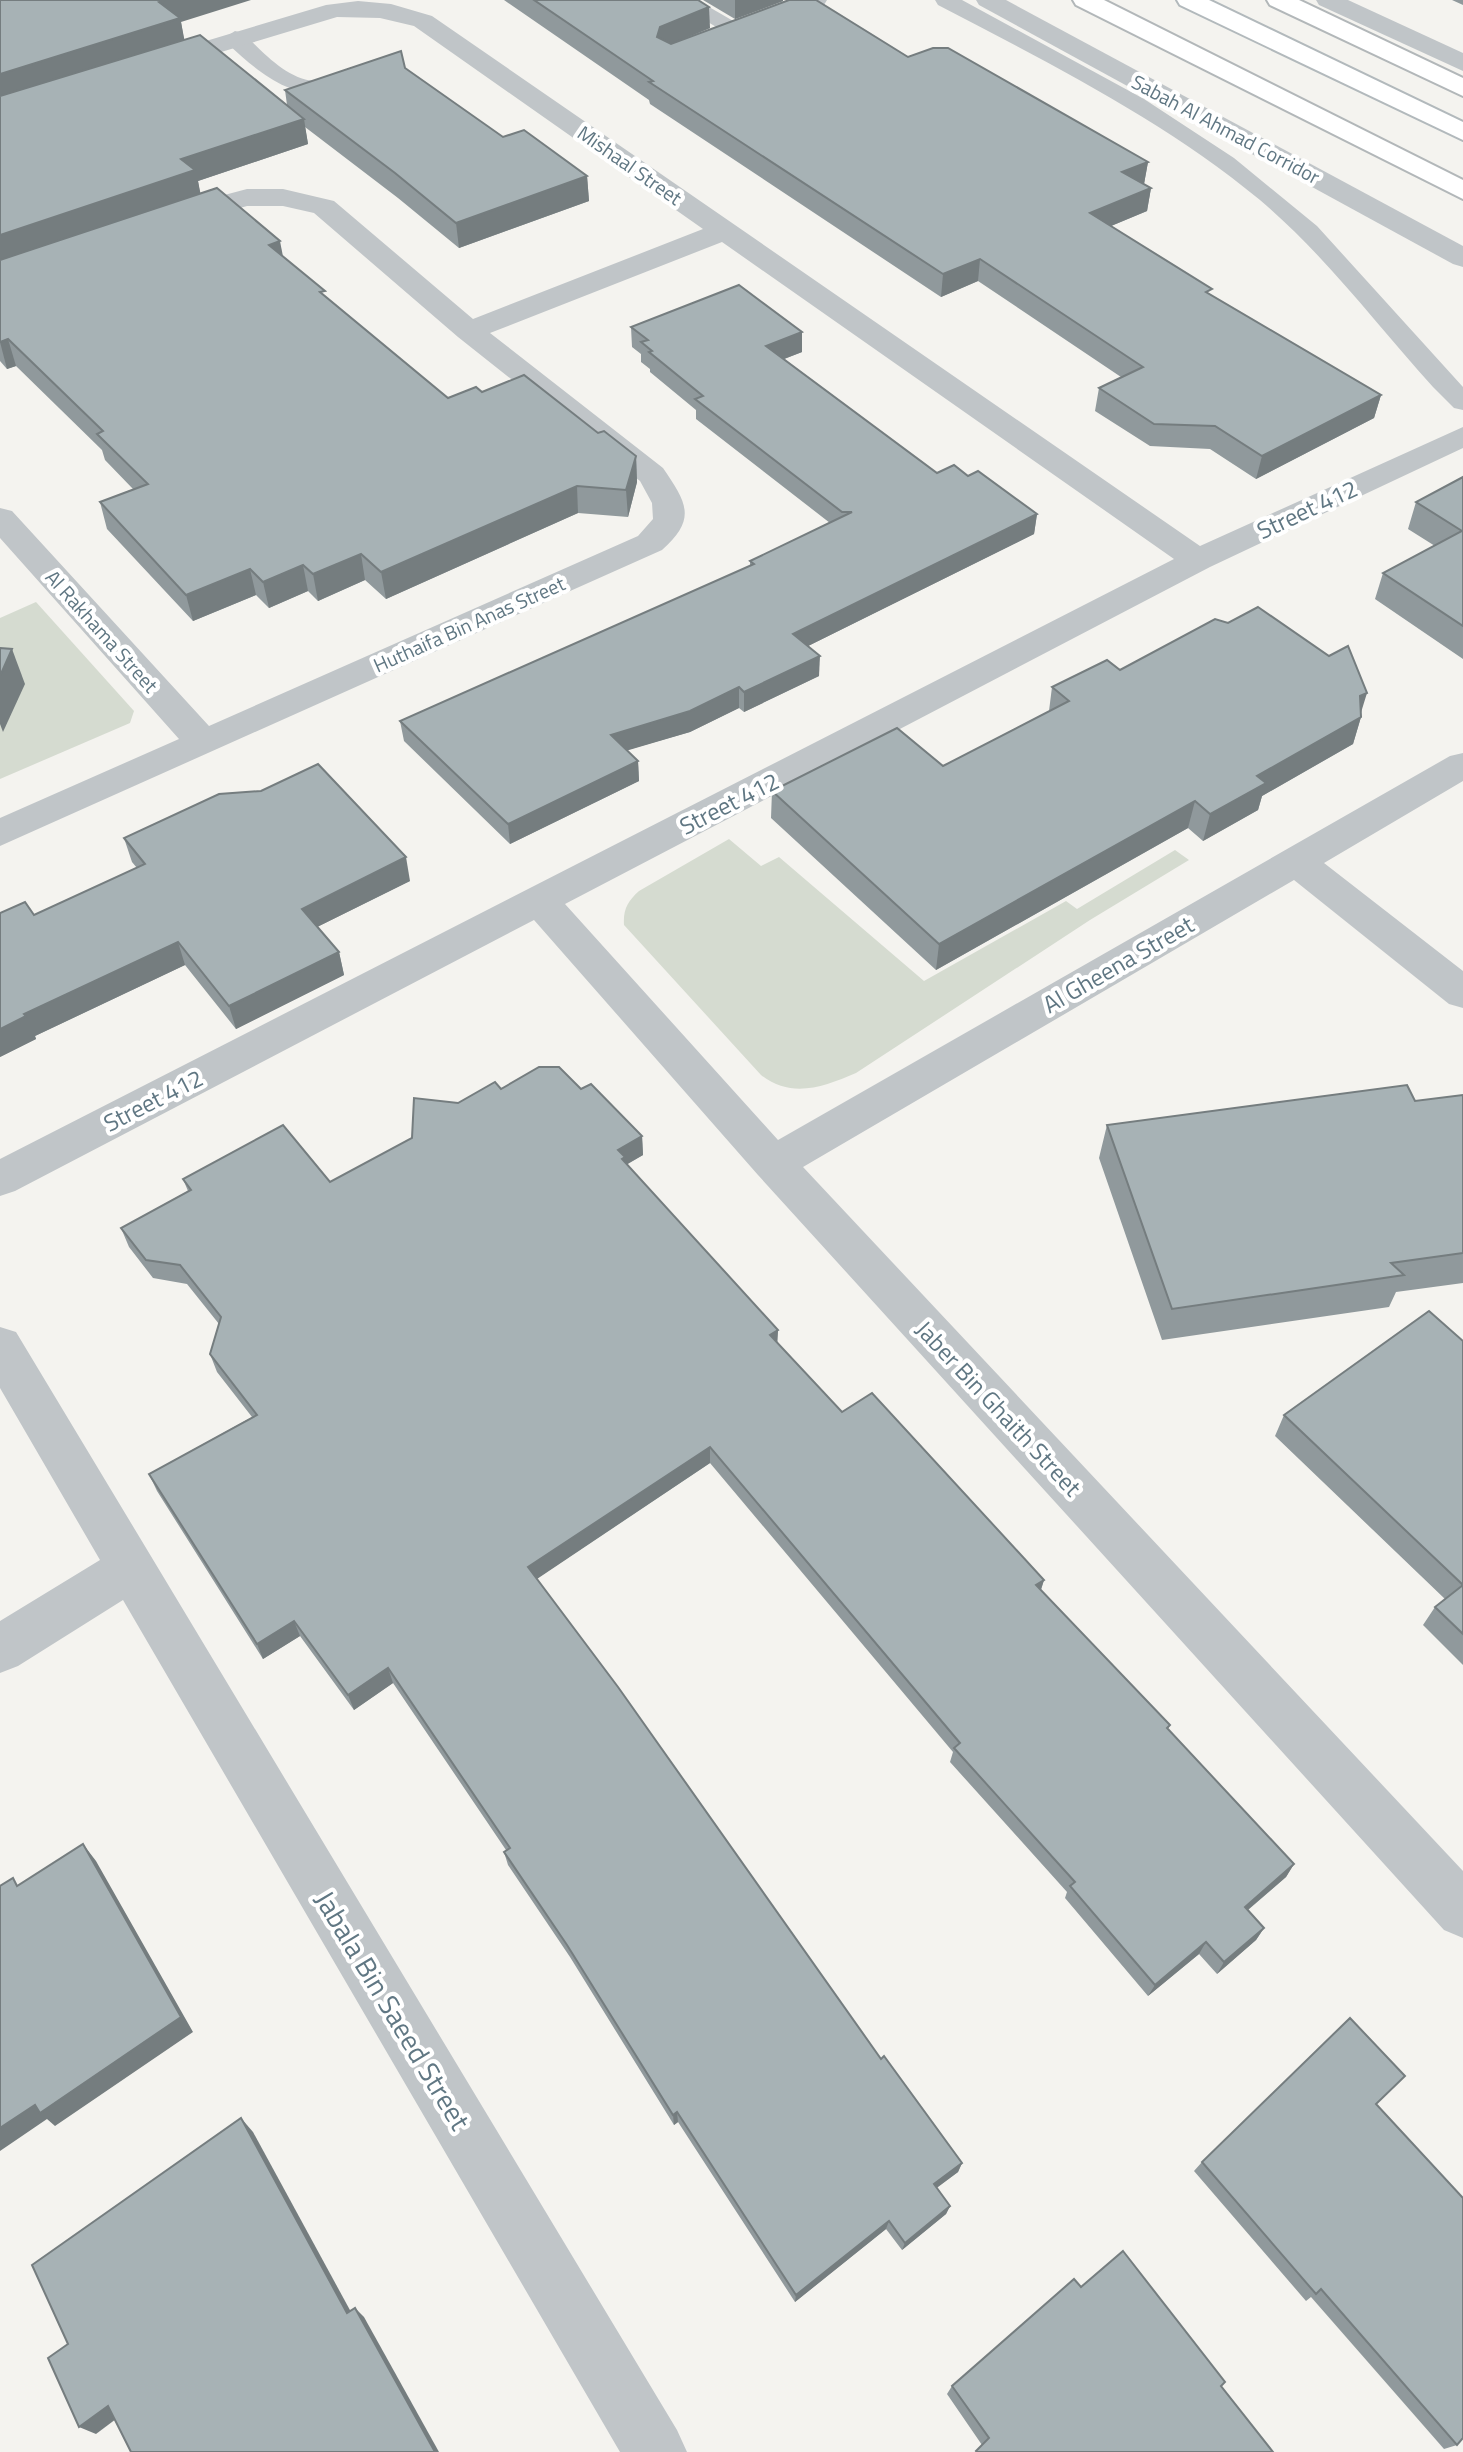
<svg xmlns="http://www.w3.org/2000/svg" width="1463" height="2452" font-family="'Titillium Web',sans-serif">
  <style>
    .green { fill: #d5dbd0 }
    .lines { fill: none; stroke-linecap: round; stroke-linejoin: round }
    .secondary-casing { stroke: #b2b9bc; stroke-width: 4 }
    .trunk-casing { stroke: #b2b7b9; stroke-width: 4 }
    .service { fill: #c0c5c8; fill-rule: evenodd }
    .minor { fill: #c0c5c8; fill-rule: evenodd }
    .tertiary { fill: #c0c5c8; fill-rule: evenodd }
    .secondary { fill: #fff; fill-rule: evenodd }
    .trunk { fill: #fff; fill-rule: evenodd }
    .wall { fill: #90999c }
    .shaded-wall { fill: #757d7f }
    .building { fill: #a7b2b5; stroke: #757d7f; stroke-width: 2 }
    .labels { text-anchor: middle; dominant-baseline: central; stroke-width: 8; stroke-linejoin: round; paint-order: stroke }
    .far-street-label { font-size: 20px; fill: #607783; stroke: #fff }
    .street-label { font-size: 24px; fill: #607783; stroke: #fff }
    .near-street-label { font-size: 28px; fill: #607783; stroke: #fff }
  </style>
  <rect width="100%" height="100%" fill="#f4f3ef"/>
  <g class="green">
    <path d="M 36,602 L 134,711 L 130,723 L 0,779 L 0,618 Z"/>
    <path d="M 729,839 L 761,866 L 779,857 L 924,981 L 1066,901 L 1077,909 L 1175,850 L 1189,860 L 1090,920 L 856,1073 C 823,1087 792,1099 761,1075 L 624,925 C 623,909 628,901 639,891 Z"/>
  </g>
  <g class="lines">
    <g class="secondary-casing">
      <path id="secondary" d="M 1177,0 L 1209,0 L 1463,122 L 1463,140 L 1180,5 Z"/>
    </g>
    <g class="trunk-casing">
      <g id="trunk">
        <path d="M 1073,0 L 1104,0 L 1463,180 L 1463,199 L 1076,5 Z"/>
        <path d="M 1267,0 L 1299,0 L 1463,78 L 1463,96 L 1270,5 Z"/>
      </g>
    </g>
    <g class="service">
      <path d="M 671,0 L 697,0 L 735,22 L 796,0 L 827,0 L 824,5 L 733,37 Z"/>
      <path d="M 935,0 L 962,0 L 1144,99 L 1234,158 L 1317,226 L 1463,387 L 1463,410 L 1454,408 L 1433,387 C 1376,324 1325,255 1260,200 C 1163,120 1049,63 938,5 Z"/>
      <path d="M 235,31 L 243,33 C 263,52 286,79 315,81 C 330,82 353,71 362,84 C 356,91 349,91 339,93 C 292,101 260,74 227,43 L 224,38 Z"/>
    </g>
    <g class="minor">
      <path d="M 358,1 L 391,4 L 432,16 L 1200,546 L 1463,427 L 1463,448 L 1210,567 L 565,904 L 778,1140 L 1450,756 L 1463,753 L 1463,781 L 1324,863 L 1463,971 L 1463,1008 L 1449,1004 L 1294,880 L 803,1167 L 1463,1871 L 1463,1938 L 1444,1930 L 758,1175 L 534,920 L 15,1191 L 0,1196 L 0,1159 L 1174,559 L 722,242 L 490,333 L 663,468 C 687,503 697,519 662,550 L 0,846 L 0,818 L 179,739 L 0,538 L 0,508 L 12,511 L 209,726 L 638,536 L 653,519 L 652,503 L 640,481 L 458,337 L 314,213 L 283,206 L 247,206 L 173,227 L 163,225 L 159,219 L 163,213 L 183,206 L 247,189 L 283,189 L 334,201 L 473,319 L 703,229 L 414,26 L 380,18 L 337,17 L 155,72 L 146,69 L 142,64 L 146,59 L 326,5 Z"/>
      <path d="M 0,1327 L 16,1332 L 677,2430 L 687,2452 L 620,2452 L 123,1600 L 18,1666 L 0,1673 L 0,1621 L 100,1560 L 0,1388 Z"/>
    </g>
    <g class="tertiary">
      <path d="M 976,0 L 1006,0 L 1463,246 L 1463,267 L 1453,264 L 979,5 Z"/>
      <path d="M 1316,0 L 1348,0 L 1463,53 L 1463,71 L 1319,5 Z"/>
    </g>
    <use href="#secondary" class="secondary"/>
    <use href="#trunk" class="trunk"/>
  </g>
  <g class="wall">
    <path d="M 0,0 L 181,22 L 184,40 L 287,105 L 285,90 L 405,68 L 503,137 L 587,176 L 589,201 L 459,248 L 398,198 L 305,127 L 308,144 L 198,181 L 200,194 L 283,256 L 326,298 L 448,398 L 482,392 L 598,433 L 636,456 L 637,482 L 628,517 L 578,513 L 386,599 L 365,580 L 318,601 L 308,591 L 269,608 L 256,595 L 193,621 L 107,529 L 100,502 L 133,489 L 105,460 L 102,450 L 16,366 L 7,369 L 0,361 Z"/>
    <path d="M 504,0 L 698,0 L 710,28 L 675,43 L 908,57 L 1148,162 L 1144,184 L 1151,188 L 1147,211 L 1111,226 L 1211,295 L 1381,395 L 1374,418 L 1256,479 L 1210,449 L 1150,446 L 1095,411 L 1099,388 L 1121,377 L 978,281 L 941,297 L 650,104 L 649,100 Z"/>
    <path d="M 703,0 L 783,0 L 783,1 L 735,19 Z"/>
    <path d="M 1452,0 L 1463,0 L 1463,5 Z"/>
    <path d="M 631,327 L 802,352 L 784,359 L 937,473 L 968,476 L 1037,514 L 1034,534 L 808,646 L 819,676 L 744,712 L 739,708 L 690,732 L 627,750 L 638,761 L 639,781 L 510,844 L 404,741 L 400,721 L 750,566 L 750,561 L 830,523 L 696,419 L 696,410 L 650,372 L 650,369 L 641,362 L 641,354 L 632,347 Z"/>
    <path d="M 1463,477 L 1463,659 L 1375,599 L 1383,573 L 1435,546 L 1408,529 L 1416,502 Z"/>
    <path d="M 1120,670 L 1361,711 L 1361,717 L 1353,744 L 1262,796 L 1258,810 L 1203,841 L 1188,828 L 936,970 L 771,818 L 772,791 L 943,766 L 1049,711 L 1052,687 Z"/>
    <path d="M 124,838 L 410,881 L 317,927 L 339,952 L 344,975 L 236,1029 L 185,965 L 35,1036 L 36,1039 L 0,1057 L 34,915 L 137,868 L 132,862 Z"/>
    <path d="M 501,1089 L 581,1089 L 642,1136 L 643,1155 L 626,1165 L 778,1330 L 777,1343 L 842,1412 L 1044,1580 L 1041,1590 L 1170,1725 L 1168,1729 L 1294,1864 L 1286,1877 L 1248,1910 L 1264,1928 L 1256,1940 L 1217,1974 L 1199,1954 L 1148,1996 L 1065,1898 L 1067,1892 L 950,1762 L 953,1752 L 710,1463 L 536,1579 L 881,2059 L 962,2163 L 958,2172 L 936,2188 L 950,2206 L 946,2214 L 902,2250 L 886,2229 L 795,2302 L 678,2122 L 674,2125 L 570,1957 L 508,1865 L 504,1852 L 506,1850 L 393,1683 L 354,1710 L 300,1636 L 263,1659 L 157,1491 L 149,1474 L 252,1417 L 217,1372 L 210,1354 L 219,1324 L 187,1284 L 153,1278 L 129,1247 L 121,1228 L 188,1191 L 183,1179 L 330,1182 L 412,1138 L 458,1103 Z"/>
    <path d="M 1463,1095 L 1463,1283 L 1396,1292 L 1389,1307 L 1162,1340 L 1099,1158 L 1107,1125 L 1415,1101 Z"/>
    <path d="M 1463,1341 L 1463,1665 L 1423,1625 L 1435,1607 L 1445,1599 L 1275,1436 L 1284,1415 Z"/>
    <path d="M 1376,2104 L 1457,2445 L 1444,2449 L 1311,2297 L 1306,2301 L 1194,2171 L 1202,2162 Z"/>
    <path d="M 1081,2287 L 1221,2386 L 1273,2452 L 975,2452 L 982,2445 L 947,2394 L 952,2386 Z"/>
  </g>
  <g class="shaded-wall">
    <path d="M 165,0 L 251,0 L 181,22 L 185,43 L 0,101 L 0,74 Z"/>
    <path d="M 735,0 L 783,0 L 783,1 L 735,19 Z"/>
    <path d="M 709,7 L 710,28 L 661,48 L 657,37 L 660,27 Z"/>
    <path d="M 304,119 L 308,144 L 198,181 L 201,196 L 0,264 L 0,235 L 181,159 Z"/>
    <path d="M 1148,162 L 1144,184 L 1122,172 Z"/>
    <path d="M 587,176 L 589,201 L 459,248 L 456,223 Z"/>
    <path d="M 1151,188 L 1147,211 L 1087,236 L 1090,213 Z"/>
    <path d="M 280,241 L 285,267 L 269,245 Z"/>
    <path d="M 980,259 L 978,281 L 941,297 L 943,274 Z"/>
    <path d="M 802,332 L 802,352 L 766,366 L 766,346 Z"/>
    <path d="M 8,339 L 16,366 L 7,369 L 0,342 Z"/>
    <path d="M 1381,395 L 1374,418 L 1256,479 L 1262,456 Z"/>
    <path d="M 636,456 L 637,482 L 628,517 L 626,490 Z"/>
    <path d="M 577,486 L 578,513 L 386,599 L 381,572 Z"/>
    <path d="M 1037,514 L 1034,534 L 792,654 L 793,634 Z"/>
    <path d="M 361,554 L 365,580 L 318,601 L 313,574 Z"/>
    <path d="M 303,565 L 308,591 L 269,608 L 263,582 Z"/>
    <path d="M 250,569 L 256,595 L 193,621 L 186,595 Z"/>
    <path d="M 12,649 L 25,684 L 3,732 L 0,724 L 0,676 Z"/>
    <path d="M 820,656 L 819,676 L 744,712 L 744,692 Z"/>
    <path d="M 739,687 L 739,708 L 690,732 L 612,755 L 611,735 Z"/>
    <path d="M 1367,693 L 1359,719 L 1361,717 L 1353,744 L 1262,796 L 1258,810 L 1203,841 L 1210,814 L 1360,696 Z"/>
    <path d="M 638,761 L 639,781 L 510,844 L 508,824 Z"/>
    <path d="M 1195,801 L 1188,828 L 936,970 L 939,944 Z"/>
    <path d="M 406,857 L 410,881 L 307,932 L 302,909 Z"/>
    <path d="M 178,942 L 185,965 L 35,1036 L 36,1039 L 0,1057 L 0,1029 L 24,1014 Z"/>
    <path d="M 339,952 L 344,975 L 236,1029 L 229,1006 Z"/>
    <path d="M 642,1136 L 643,1155 L 622,1167 L 618,1150 Z"/>
    <path d="M 778,1330 L 777,1347 L 770,1335 Z"/>
    <path d="M 710,1447 L 710,1463 L 531,1583 L 528,1567 Z"/>
    <path d="M 1044,1580 L 1039,1595 L 1036,1585 Z"/>
    <path d="M 294,1621 L 300,1636 L 263,1659 L 257,1644 Z"/>
    <path d="M 388,1668 L 393,1683 L 354,1710 L 348,1695 Z"/>
    <path d="M 83,1844 L 96,1861 L 193,2032 L 55,2126 L 47,2119 L 0,2151 L 0,2128 Z"/>
    <path d="M 1294,1864 L 1286,1877 L 1237,1919 L 1245,1907 Z"/>
    <path d="M 1264,1928 L 1256,1940 L 1217,1974 L 1224,1962 Z"/>
    <path d="M 1206,1942 L 1199,1954 L 1148,1996 L 1155,1985 Z"/>
    <path d="M 677,2112 L 678,2122 L 674,2125 L 673,2115 Z"/>
    <path d="M 241,2118 L 253,2132 L 357,2323 L 347,2313 Z"/>
    <path d="M 962,2163 L 958,2172 L 930,2193 L 934,2184 Z"/>
    <path d="M 950,2206 L 946,2214 L 902,2250 L 905,2243 Z"/>
    <path d="M 889,2221 L 886,2229 L 795,2302 L 796,2295 Z"/>
    <path d="M 355,2308 L 364,2317 L 439,2452 L 435,2452 Z"/>
    <path d="M 108,2406 L 124,2413 L 96,2434 L 79,2427 Z"/>
  </g>
  <g class="building">
    <path d="M 0,0 L 165,0 L 159,2 L 180,18 L 0,74 Z"/>
    <path d="M 534,0 L 698,0 L 709,7 L 660,27 L 657,37 L 671,44 L 789,0 L 816,0 L 908,57 L 933,48 L 948,48 L 1148,162 L 1122,172 L 1151,188 L 1090,213 L 1212,289 L 1206,292 L 1381,395 L 1262,456 L 1215,426 L 1154,424 L 1099,388 L 1143,367 L 980,259 L 943,274 L 649,82 L 653,81 Z"/>
    <path d="M 200,35 L 304,119 L 181,159 L 195,170 L 0,235 L 0,96 Z"/>
    <path d="M 401,51 L 405,68 L 503,137 L 524,130 L 587,176 L 456,223 L 395,173 L 285,90 Z"/>
    <path d="M 217,188 L 280,241 L 269,245 L 325,291 L 320,292 L 448,398 L 476,387 L 482,392 L 524,375 L 598,433 L 604,431 L 636,456 L 626,490 L 577,486 L 381,572 L 361,554 L 313,574 L 303,565 L 263,582 L 250,569 L 186,595 L 100,502 L 148,484 L 97,434 L 103,431 L 8,339 L 0,342 L 0,260 Z"/>
    <path d="M 739,285 L 802,332 L 766,346 L 937,473 L 954,465 L 968,476 L 978,471 L 1037,514 L 793,634 L 820,656 L 744,692 L 739,687 L 690,711 L 611,735 L 638,761 L 508,824 L 400,721 L 754,564 L 750,561 L 852,512 L 842,512 L 695,399 L 703,396 L 649,352 L 652,351 L 641,342 L 648,340 L 631,327 Z"/>
    <path d="M 1463,477 L 1463,626 L 1383,573 L 1462,531 L 1416,502 Z"/>
    <path d="M 1258,607 L 1329,656 L 1348,646 L 1367,693 L 1360,696 L 1361,717 L 1257,776 L 1266,783 L 1210,814 L 1195,801 L 939,944 L 772,791 L 897,728 L 943,766 L 1069,701 L 1052,687 L 1107,660 L 1120,670 L 1215,619 L 1228,623 Z"/>
    <path d="M 0,648 L 12,649 L 0,676 Z"/>
    <path d="M 318,764 L 406,857 L 302,909 L 339,952 L 229,1006 L 178,942 L 24,1014 L 26,1016 L 0,1029 L 0,913 L 25,902 L 34,915 L 145,864 L 124,838 L 219,794 L 261,791 Z"/>
    <path d="M 539,1067 L 559,1067 L 581,1089 L 591,1084 L 642,1136 L 618,1150 L 625,1157 L 622,1159 L 778,1330 L 770,1335 L 842,1412 L 872,1393 L 1044,1580 L 1036,1585 L 1170,1725 L 1167,1728 L 1294,1864 L 1245,1907 L 1264,1928 L 1224,1962 L 1206,1942 L 1155,1985 L 1070,1886 L 1075,1882 L 954,1748 L 960,1743 L 710,1447 L 528,1567 L 618,1687 L 881,2059 L 884,2056 L 962,2163 L 934,2184 L 950,2206 L 905,2243 L 889,2221 L 796,2295 L 677,2112 L 673,2115 L 567,1945 L 504,1852 L 510,1848 L 388,1668 L 348,1695 L 294,1621 L 257,1644 L 149,1474 L 257,1415 L 210,1354 L 221,1317 L 180,1265 L 146,1260 L 121,1228 L 191,1190 L 183,1179 L 283,1125 L 330,1182 L 412,1138 L 414,1098 L 458,1103 L 495,1082 L 501,1089 Z"/>
    <path d="M 1407,1085 L 1415,1101 L 1463,1095 L 1463,1253 L 1391,1263 L 1404,1275 L 1172,1309 L 1107,1125 Z"/>
    <path d="M 1429,1311 L 1463,1341 L 1463,1634 L 1435,1607 L 1463,1585 L 1284,1415 Z"/>
    <path d="M 83,1844 L 181,2017 L 40,2113 L 35,2105 L 0,2128 L 0,1886 L 13,1878 L 17,1886 Z"/>
    <path d="M 1350,2018 L 1405,2076 L 1376,2104 L 1463,2198 L 1463,2438 L 1457,2445 L 1321,2289 L 1316,2294 L 1202,2162 Z"/>
    <path d="M 241,2118 L 347,2313 L 355,2308 L 435,2452 L 131,2452 L 108,2406 L 79,2427 L 48,2358 L 68,2344 L 32,2265 Z"/>
    <path d="M 1123,2251 L 1225,2382 L 1221,2386 L 1273,2452 L 977,2452 L 976,2451 L 989,2438 L 952,2386 L 1074,2279 L 1081,2287 Z"/>
  </g>
  <g class="labels">
    <g class="far-street-label">
      <text transform="translate(1226 129) rotate(28)">Sabah Al Ahmad Corridor</text>
      <text transform="translate(630 165) rotate(35)">Mishaal Street</text>
      <text transform="translate(469 624) rotate(-24)">Huthaifa Bin Anas Street</text>
      <text transform="translate(102 631) rotate(48)">Al Rakhama Street</text>
    </g>
    <g class="street-label">
      <text transform="translate(1307 509) rotate(-25)">Street 412</text>
      <text transform="translate(729 803) rotate(-27)">Street 412</text>
      <text transform="translate(1118 964) rotate(-30)">Al Gheena Street</text>
      <text transform="translate(153 1100) rotate(-27)">Street 412</text>
      <text transform="translate(999 1408) rotate(47)">Jaber Bin Ghaith Street</text>
    </g>
    <g class="near-street-label">
      <text transform="translate(393 2010) rotate(59)">Jabala Bin Saeed Street</text>
    </g>
  </g>
</svg>
